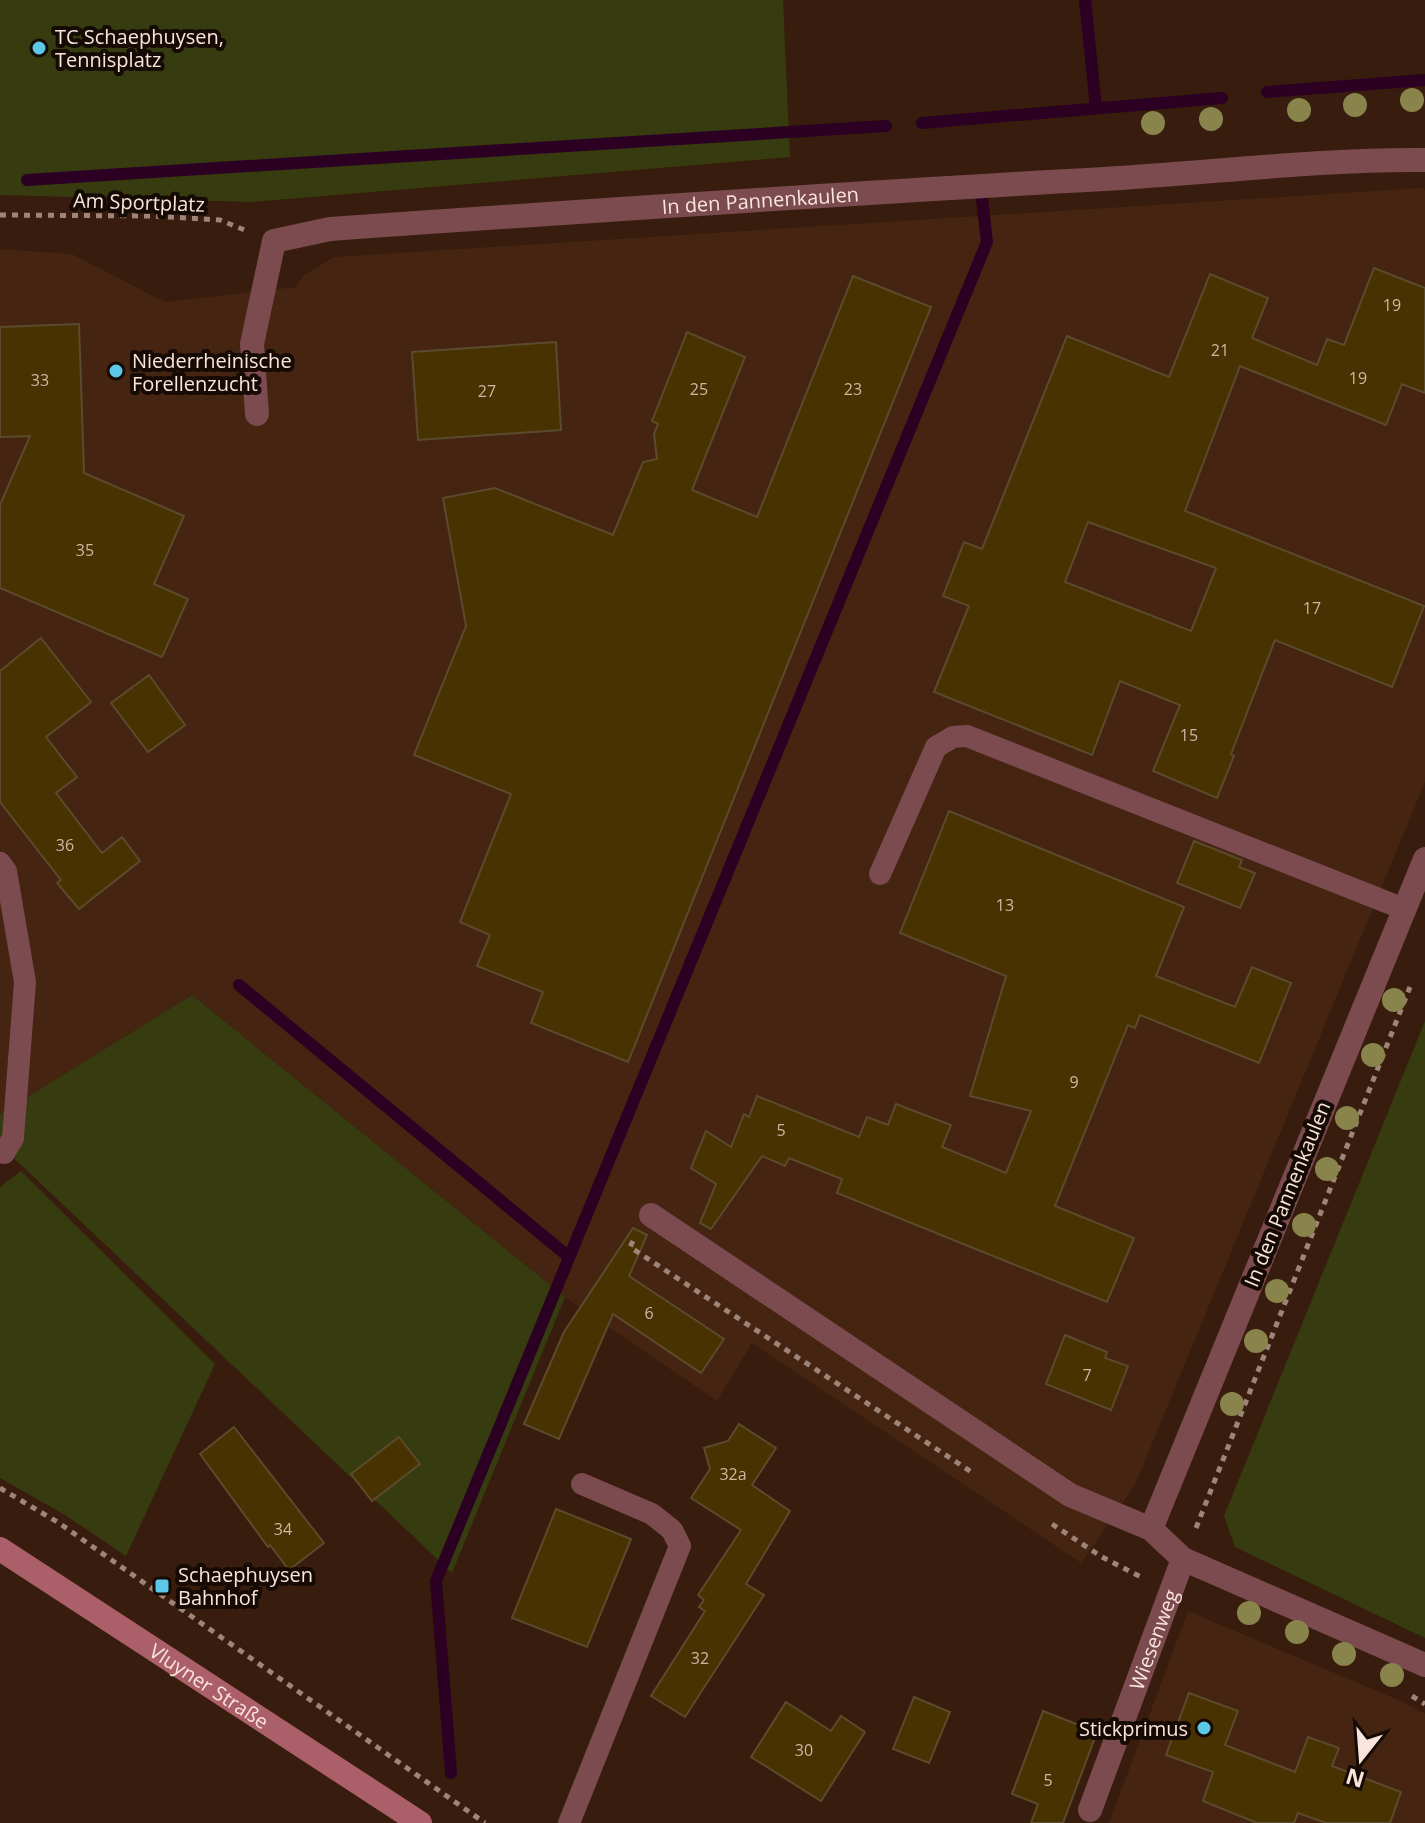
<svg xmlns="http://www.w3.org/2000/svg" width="1425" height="1823" font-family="'Open Sans',sans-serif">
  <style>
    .built { fill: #452411 }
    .green { fill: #363c10 }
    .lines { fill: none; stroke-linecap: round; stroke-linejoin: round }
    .stream { stroke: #2c0022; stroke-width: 12 }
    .building { fill: #483201; stroke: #5b4b2d; stroke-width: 2; fill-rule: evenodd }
    .path { stroke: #9d8579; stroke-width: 5; stroke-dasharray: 6 6; stroke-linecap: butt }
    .lane { stroke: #7b4b50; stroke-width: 22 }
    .street { stroke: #7b4b50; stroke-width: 24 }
    .secondary { stroke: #ab5f68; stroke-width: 24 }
    .tree { fill: #88844c }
    .poi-dot { fill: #5bc8e7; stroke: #160a05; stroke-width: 3 }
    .labels { text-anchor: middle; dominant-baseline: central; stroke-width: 8; stroke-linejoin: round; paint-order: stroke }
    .number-label { font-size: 16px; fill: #cdb8a5 }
    .poi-label { font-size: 20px; fill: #f9e5dc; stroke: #160a05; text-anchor: start }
    .street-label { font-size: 20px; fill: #f9e5dc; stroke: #160a05 }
  </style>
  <rect width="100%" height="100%" fill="#381c0d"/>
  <g class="built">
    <path d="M 1422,188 L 1425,190 L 1425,782 L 1135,1485 L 1081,1563 L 752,1343 L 717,1401 L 565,1297 L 192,995 L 0,1114 L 0,249 L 72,254 L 165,302 L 296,287 L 304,275 L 334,257 Z"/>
    <path d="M 1188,1611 L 1401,1701 L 1425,1714 L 1425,1823 L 1109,1823 Z"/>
  </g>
  <g class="green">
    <path d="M 0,0 L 783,0 L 790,157 L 252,202 L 0,195 Z"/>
    <path d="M 192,995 L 565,1297 L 452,1573 L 0,1145 L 0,1114 Z"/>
    <path d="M 1425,1021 L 1425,1638 L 1235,1547 L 1224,1516 Z"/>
    <path d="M 21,1171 L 215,1364 L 126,1556 L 65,1515 L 0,1478 L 0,1187 Z"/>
  </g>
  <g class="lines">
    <g class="stream">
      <path d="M 1085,0 L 1096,108"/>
      <path d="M 1267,92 L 1425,80"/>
      <path d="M 922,123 L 1222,98"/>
      <path d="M 27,180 L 886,126"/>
      <path d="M 239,985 L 569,1257"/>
      <path d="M 451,1773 L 436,1581 L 987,242 L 981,190"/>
    </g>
  </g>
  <g class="building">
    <path d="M 1374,268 L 1425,288 L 1425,393 L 1402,384 L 1386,425 L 1240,366 L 1185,511 L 1424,606 L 1392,687 L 1275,640 L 1231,754 L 1234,756 L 1217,798 L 1153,771 L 1180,705 L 1120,681 L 1092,755 L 934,692 L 969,606 L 943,596 L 964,542 L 982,549 L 1067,336 L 1169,377 L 1210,274 L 1268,298 L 1252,338 L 1317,365 L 1327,339 L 1344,345 ZM 1088,522 L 1216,568 L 1191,631 L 1065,582 Z"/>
    <path d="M 853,276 L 931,307 L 628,1062 L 531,1023 L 543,992 L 477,966 L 490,935 L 460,922 L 511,794 L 414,755 L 466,626 L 443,498 L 495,488 L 613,535 L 643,462 L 657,459 L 654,434 L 658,424 L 652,421 L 687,332 L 745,357 L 692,490 L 757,517 Z"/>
    <path d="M 79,324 L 84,473 L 184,516 L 154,584 L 188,599 L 162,657 L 0,588 L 0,505 L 30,436 L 0,437 L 0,327 Z"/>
    <path d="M 556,342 L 561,430 L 418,440 L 412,352 Z"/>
    <path d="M 41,638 L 91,702 L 46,737 L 77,777 L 56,793 L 102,853 L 122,837 L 140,861 L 79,909 L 57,883 L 61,880 L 0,802 L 0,671 Z"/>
    <path d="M 149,675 L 185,725 L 148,752 L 111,703 Z"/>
    <path d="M 949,811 L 1184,907 L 1156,976 L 1235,1007 L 1252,967 L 1291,983 L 1259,1063 L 1140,1015 L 1135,1028 L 1128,1025 L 1055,1206 L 1134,1238 L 1107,1302 L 837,1193 L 842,1179 L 789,1158 L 785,1166 L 762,1156 L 711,1229 L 700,1223 L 716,1184 L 691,1168 L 706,1131 L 731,1147 L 744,1114 L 749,1117 L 757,1096 L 859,1137 L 867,1117 L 888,1125 L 896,1104 L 951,1125 L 942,1147 L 1006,1173 L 1031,1111 L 970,1096 L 1006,976 L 900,933 Z"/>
    <path d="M 1194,841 L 1242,860 L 1239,867 L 1255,873 L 1240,908 L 1177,883 Z"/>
    <path d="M 633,1228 L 647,1235 L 629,1276 L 724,1339 L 701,1373 L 613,1314 L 559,1439 L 524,1424 L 564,1332 Z"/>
    <path d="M 1065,1335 L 1107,1352 L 1105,1358 L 1128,1366 L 1111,1410 L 1046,1384 Z"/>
    <path d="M 739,1424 L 776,1448 L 752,1485 L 790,1511 L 746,1584 L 764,1595 L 685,1717 L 651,1696 L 705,1611 L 699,1607 L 704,1600 L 698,1595 L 741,1530 L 691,1498 L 710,1469 L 704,1448 L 728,1441 Z"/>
    <path d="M 234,1427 L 324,1543 L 289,1570 L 270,1545 L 268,1547 L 200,1454 Z"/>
    <path d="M 399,1437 L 420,1464 L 372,1501 L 351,1474 Z"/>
    <path d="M 556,1509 L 631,1539 L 587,1647 L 512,1618 Z"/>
    <path d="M 1189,1693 L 1238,1711 L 1225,1745 L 1295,1772 L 1308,1737 L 1339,1748 L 1332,1766 L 1401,1792 L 1390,1823 L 1326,1823 L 1298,1813 L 1294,1823 L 1257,1823 L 1203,1801 L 1213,1772 L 1166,1755 Z"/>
    <path d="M 914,1697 L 950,1712 L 929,1763 L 893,1749 Z"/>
    <path d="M 786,1702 L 831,1731 L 841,1716 L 865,1732 L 821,1801 L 751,1757 Z"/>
    <path d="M 1043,1711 L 1097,1732 L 1063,1823 L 1031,1823 L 1038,1804 L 1012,1794 Z"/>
  </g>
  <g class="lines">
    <g class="path">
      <path d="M 0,215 L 153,216 L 220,220 L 247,231"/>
      <path d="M 633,1241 L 630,1247 L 973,1473"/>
      <path d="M 0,1488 L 59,1523 L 485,1823"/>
      <path d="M 1052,1524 L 1102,1557 L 1143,1578"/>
      <path d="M 1196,1528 L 1410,987"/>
      <path d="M 1412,1696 L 1425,1704"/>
    </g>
    <g class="lane">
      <path d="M 0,863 L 6,871 L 25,982 L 13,1138 L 4,1153"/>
      <path d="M 880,874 L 936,747 L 953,737 L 967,736 L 1404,909"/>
      <path d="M 569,1823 L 680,1546 L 672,1530 L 652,1514 L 582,1484"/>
    </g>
    <g class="street">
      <path id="s1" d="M 257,414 L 252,344 L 274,241 L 330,229 C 588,211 846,193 1104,179 C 1211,173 1318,159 1425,160"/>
      <path d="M 1425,859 L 1151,1529 L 1183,1559 L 1425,1665"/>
      <path d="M 651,1215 L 1070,1495 L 1151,1529"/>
      <path id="s2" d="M 1090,1810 L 1183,1559"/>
    </g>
    <path class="secondary" id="s3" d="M 0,1549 L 420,1823"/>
  </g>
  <g class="tree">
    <circle cx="1412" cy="100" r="12"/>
    <circle cx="1355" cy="105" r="12"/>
    <circle cx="1299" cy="110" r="12"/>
    <circle cx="1211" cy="119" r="12"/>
    <circle cx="1153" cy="123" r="12"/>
    <circle cx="1394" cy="1000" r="12"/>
    <circle cx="1373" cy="1055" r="12"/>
    <circle cx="1347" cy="1118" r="12"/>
    <circle cx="1327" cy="1169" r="12"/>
    <circle cx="1304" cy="1225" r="12"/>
    <circle cx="1277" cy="1291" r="12"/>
    <circle cx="1256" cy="1341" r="12"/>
    <circle cx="1232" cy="1404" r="12"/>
    <circle cx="1249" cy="1613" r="12"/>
    <circle cx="1297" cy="1632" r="12"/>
    <circle cx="1344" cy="1654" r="12"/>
    <circle cx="1392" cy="1675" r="12"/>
  </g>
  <g class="poi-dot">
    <circle cx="39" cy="48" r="8"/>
    <circle cx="116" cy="371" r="8"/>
    <rect x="154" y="1578" width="16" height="16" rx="4"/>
    <circle cx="1204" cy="1728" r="8"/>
  </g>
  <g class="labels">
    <g class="number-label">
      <text x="1392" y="305">19</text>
      <text x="1220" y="350">21</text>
      <text x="1358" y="378">19</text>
      <text x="40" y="380">33</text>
      <text x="699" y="389">25</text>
      <text x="853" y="389">23</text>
      <text x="487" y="391">27</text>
      <text x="85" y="550">35</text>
      <text x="1312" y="608">17</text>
      <text x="1189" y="735">15</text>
      <text x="65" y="845">36</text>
      <text x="1005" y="905">13</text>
      <text x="1074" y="1082">9</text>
      <text x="781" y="1130">5</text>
      <text x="649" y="1313">6</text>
      <text x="1087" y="1375">7</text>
      <text x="733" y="1474">32a</text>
      <text x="283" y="1529">34</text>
      <text x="700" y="1658">32</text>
      <text x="804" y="1750">30</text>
      <text x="1048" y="1780">5</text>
    </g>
    <g class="poi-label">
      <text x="55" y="36">TC Schaephuysen,<tspan x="55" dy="23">Tennisplatz</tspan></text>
      <text x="132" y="360">Niederrheinische<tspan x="132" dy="23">Forellenzucht</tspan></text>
      <text x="178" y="1574">Schaephuysen<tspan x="178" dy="23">Bahnhof</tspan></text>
      <text x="1188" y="1728" text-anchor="end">Stickprimus</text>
    </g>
    <g class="street-label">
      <text stroke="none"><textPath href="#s1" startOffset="664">In den Pannenkaulen</textPath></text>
      <text transform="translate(139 202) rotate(2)">Am Sportplatz</text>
      <text transform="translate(1287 1194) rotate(-68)">In den Pannenkaulen</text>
      <text stroke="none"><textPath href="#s2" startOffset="182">Wiesenweg</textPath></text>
      <text stroke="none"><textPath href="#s3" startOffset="250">Vluyner Straße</textPath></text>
    </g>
  </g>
  <g transform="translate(1361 1759) rotate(197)" stroke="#160a05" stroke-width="6" paint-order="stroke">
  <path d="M0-6L14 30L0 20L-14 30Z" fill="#f9e5dc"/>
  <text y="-12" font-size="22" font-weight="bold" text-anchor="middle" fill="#f9e5dc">N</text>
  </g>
</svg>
